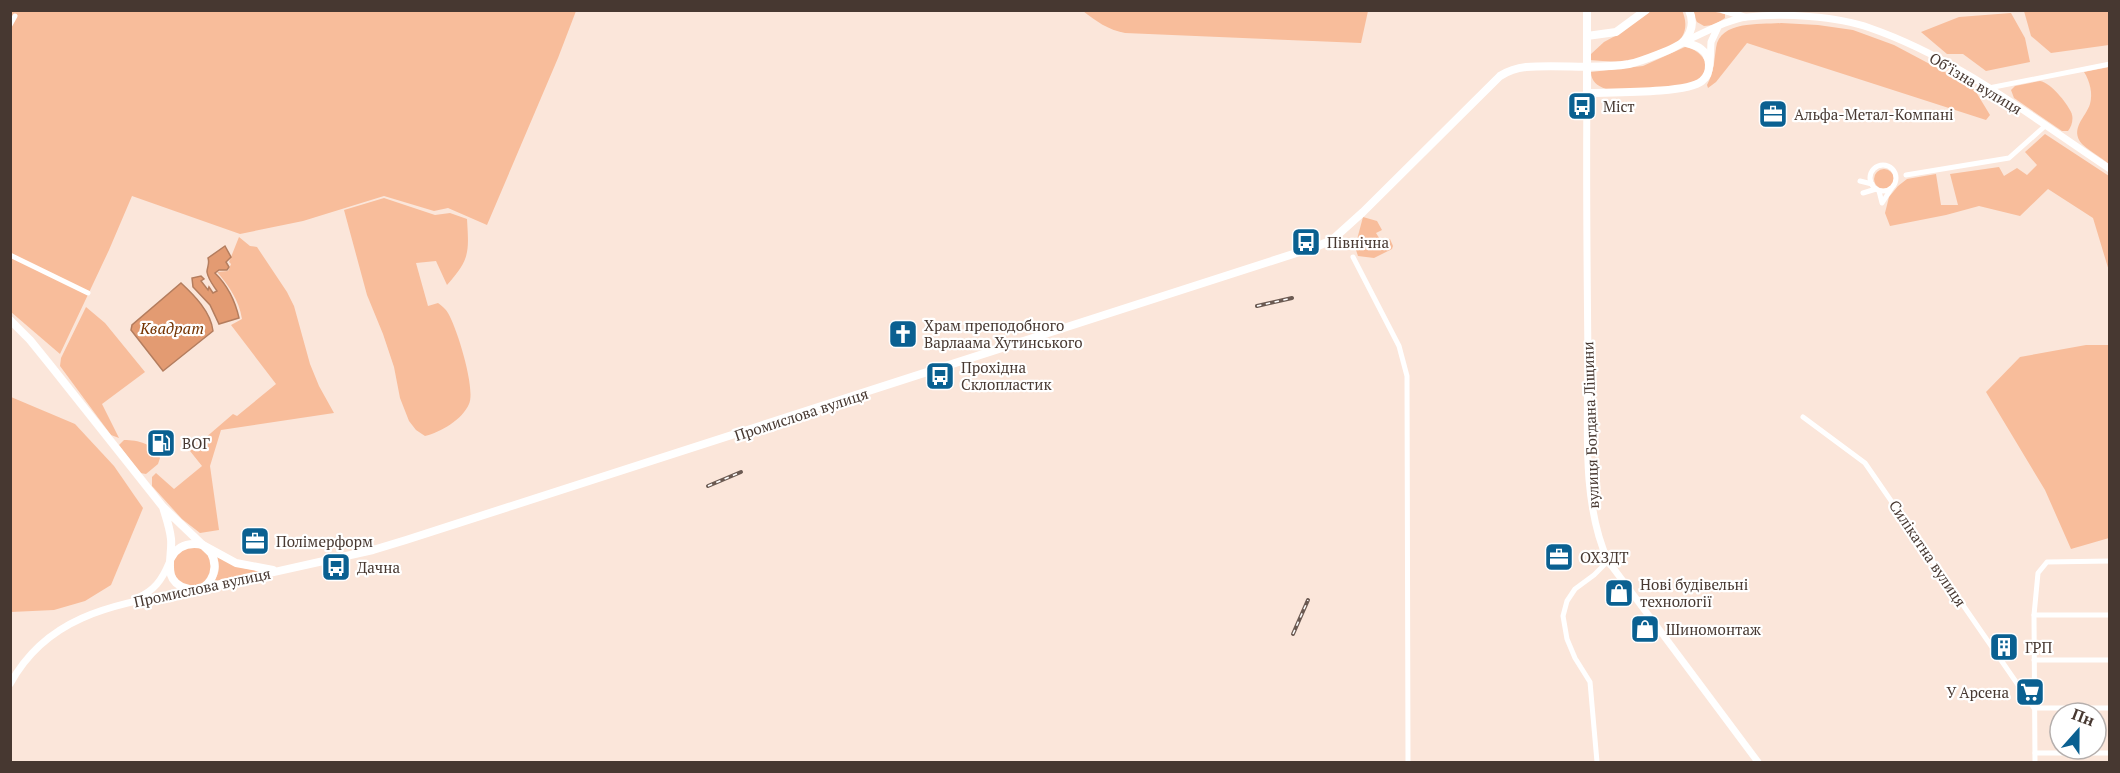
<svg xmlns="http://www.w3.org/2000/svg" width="2120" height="773" font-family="'PT Serif',serif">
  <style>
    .green { fill: #f8bd9b }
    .water { fill: #e39b72; stroke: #b47d5e; stroke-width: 1.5 }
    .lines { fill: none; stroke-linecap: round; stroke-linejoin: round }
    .minor { stroke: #fff; stroke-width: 5 }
    .secondary { stroke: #fff; stroke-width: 7 }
    .primary { stroke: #fff; stroke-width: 8 }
    .rail-casing { stroke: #6b5a52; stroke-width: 4 }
    .rail { stroke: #fff; stroke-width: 1.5; stroke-dasharray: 4.5; stroke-linecap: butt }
    .labels { text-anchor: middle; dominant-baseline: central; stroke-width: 4.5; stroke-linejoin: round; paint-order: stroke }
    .street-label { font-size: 15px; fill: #473831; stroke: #fff }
    .poi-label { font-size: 15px; fill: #473831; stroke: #fff; text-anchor: start }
    .water-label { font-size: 16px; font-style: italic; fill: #743300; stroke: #fff }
  </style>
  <rect width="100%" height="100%" fill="#fbe6da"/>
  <g class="green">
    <path d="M 1682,10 C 1686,20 1687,28 1682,37 C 1675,48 1639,60 1627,61 C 1615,62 1602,61 1589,60 L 1591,54 L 1604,42 L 1617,35 L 1651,11 Z"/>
    <path d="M 10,11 L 576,11 L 558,58 L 487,225 L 448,208 L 434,211 L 384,196 L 303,221 L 240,234 L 132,196 L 109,250 L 60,354 L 11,312 Z"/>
    <path d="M 1083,11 L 1368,11 L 1361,43 L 1125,33 C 1108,30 1096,21 1083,11 Z"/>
    <path d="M 1692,11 L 1711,11 L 1725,14 L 1725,18 L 1714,25 L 1704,26 L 1697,22 Z"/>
    <path d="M 2024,11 L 2109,11 L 2109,45 L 2051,53 L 2031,36 Z"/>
    <path d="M 2011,13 L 2025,38 L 2030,62 L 1986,71 L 1963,54 L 1947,54 L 1921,32 L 1959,17 Z"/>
    <path d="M 1781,23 L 1818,25 L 1853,30 L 1894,45 L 1973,87 L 1990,115 L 1986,120 L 1747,43 L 1716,82 L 1708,88 L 1707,85 C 1714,72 1714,62 1716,48 C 1720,20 1760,25 1781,23 Z"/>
    <path d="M 1685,47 C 1701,49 1716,69 1700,81 C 1695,84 1684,87 1678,88 C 1655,92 1629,89 1606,89 C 1597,86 1591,81 1591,72 L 1643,66 Z"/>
    <path d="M 2109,67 L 2110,67 L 2109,164 C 2101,157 2089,151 2082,144 C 2069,129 2086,117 2090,104 C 2093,94 2090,81 2084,72 Z"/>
    <path d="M 2040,81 C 2051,83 2066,102 2071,112 C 2074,118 2072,126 2068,131 L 2062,131 L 2014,98 L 2011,90 L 2015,86 Z"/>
    <path d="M 2045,134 L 2109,176 L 2109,271 L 2093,218 L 2048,189 L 2020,216 L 1979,206 L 1946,215 L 1890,226 L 1885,213 L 1889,197 L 1898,186 L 1907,179 L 1936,174 L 1941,205 L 1958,205 L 1950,174 L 1999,167 L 2004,176 L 2017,168 L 2027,175 L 2037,165 L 2025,152 Z"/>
    <circle cx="1884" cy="179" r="10"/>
    <path d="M 384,198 L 435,215 L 450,213 L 467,219 C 469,253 470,259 447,285 L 436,261 L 416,263 L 428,306 L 438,303 C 442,306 446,309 448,313 C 457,328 476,389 469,404 C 462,420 441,432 425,436 L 416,430 L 409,421 L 400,398 L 394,367 L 383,334 L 367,295 L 344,210 Z"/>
    <path d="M 1363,217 L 1377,221 L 1382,230 L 1376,233 L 1383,244 L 1390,239 L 1393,246 L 1392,249 L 1374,258 L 1358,256 L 1355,247 Z"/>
    <path d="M 239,237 L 250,246 L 257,247 L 287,292 L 294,306 L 310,364 L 319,386 L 334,413 L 221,430 L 210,466 L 219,530 L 200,533 L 182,519 L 152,486 L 152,477 L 156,473 L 174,489 L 202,466 L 190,451 L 233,414 L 237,416 L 276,384 L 231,325 L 242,319 C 239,300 229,286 217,272 L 228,271 L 231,264 L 229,262 Z"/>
    <path d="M 86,307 L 105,323 L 145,372 L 102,404 L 119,438 L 111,435 L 60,366 L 61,358 Z"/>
    <path d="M 2086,345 L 2109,345 L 2109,538 L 2071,549 L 2045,490 L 1986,392 L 2020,357 Z"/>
    <path d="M 11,397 L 75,424 L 114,466 L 143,508 L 111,585 L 85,601 L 54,610 L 11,612 Z"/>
    <path d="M 124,440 C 138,440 154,444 160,458 L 158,464 L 146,474 L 140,473 L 119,445 Z"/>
    <circle cx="193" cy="567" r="20"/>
    <path d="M 217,557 L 243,568 L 263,572 L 211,584 C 219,576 221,567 217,557 Z"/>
  </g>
  <g class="water">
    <path d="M 225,246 L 231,257 L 226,262 L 229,267 L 227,270 L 219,270 L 215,273 C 228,286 235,300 239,318 L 219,324 L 210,305 L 193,287 L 192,278 L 201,276 L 204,279 L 201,281 L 208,290 L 209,287 L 213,293 L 217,291 C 213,285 208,279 207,272 C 207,267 210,264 208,258 Z"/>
    <path d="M 181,283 C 194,295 211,312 213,331 L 163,371 L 131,330 L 132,325 Z"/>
  </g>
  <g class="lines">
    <g class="minor">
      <path d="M 10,25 L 15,16"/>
      <path d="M 1989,88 L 2110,64"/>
      <circle cx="1883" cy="178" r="13"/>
      <path d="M 1906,175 L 2009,158 L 2045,126"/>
      <path d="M 1860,181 L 1872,184"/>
      <path d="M 1879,191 L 1882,203 L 1891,189"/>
      <path d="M 1863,193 L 1876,189"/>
      <path d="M 10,255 L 88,293"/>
      <path d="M 1353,257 L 1399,346 L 1407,376 L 1408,762"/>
      <path d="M 1803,417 L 1865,463 L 2034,708 L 2110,708"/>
      <path d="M 2034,615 L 2110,615"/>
      <path d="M 2034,660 L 2110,660"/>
      <path d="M 2035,753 L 2110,753"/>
      <path d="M 1597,762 L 1590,682 L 1575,658 L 1567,639 L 1563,616 L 1567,601 L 1575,589 L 1594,575 L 1608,561"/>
      <path d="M 2035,762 L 2034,615 L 2038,573 L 2047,562 L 2110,561"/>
    </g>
    <g class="secondary">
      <path d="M 1723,10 L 1745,17"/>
      <path d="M 1683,42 C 1703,34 1725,20 1747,17 C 1782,13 1837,16 1870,28 C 1957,58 2033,118 2110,169"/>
      <path d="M 1710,65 L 1711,42 L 1718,27"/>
      <path d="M 1587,93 C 1586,181 1587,270 1588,358 C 1588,423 1581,502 1608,561 L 1758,762"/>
      <path d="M 137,598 C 154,591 162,580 169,563"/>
      <path d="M 10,684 C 49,612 120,604 193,590"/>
    </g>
    <g class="primary">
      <path d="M 1587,10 L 1587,93 C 1609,92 1687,94 1702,81 C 1712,73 1711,56 1701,49 C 1696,45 1689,44 1683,42"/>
      <path d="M 1587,36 L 1616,32 L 1646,10"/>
      <path d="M 10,320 L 30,340 L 51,366 L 163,507 L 211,553 C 221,571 208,595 186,588 C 161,581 173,557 171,539 C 170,528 166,517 163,507"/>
      <path d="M 171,558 C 178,545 189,542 203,545 L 236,563 L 273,570"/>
      <path d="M 198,589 L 373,550 L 406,540 L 1318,246 L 1332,240 L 1363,212 L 1500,76 C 1508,71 1516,68 1526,67 C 1560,64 1595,70 1629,64 C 1639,62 1678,48 1684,41 C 1692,32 1694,21 1689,10"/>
    </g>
    <g class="rail-casing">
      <g id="rail">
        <path d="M 1257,306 L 1292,298"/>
        <path d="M 708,486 L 741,472"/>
        <path d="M 1293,634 L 1308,600"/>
      </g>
    </g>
    <use href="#rail" class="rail"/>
  </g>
  <defs>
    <g id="bus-square" transform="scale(1.5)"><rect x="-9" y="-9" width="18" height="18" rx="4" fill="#0a6091" stroke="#fff"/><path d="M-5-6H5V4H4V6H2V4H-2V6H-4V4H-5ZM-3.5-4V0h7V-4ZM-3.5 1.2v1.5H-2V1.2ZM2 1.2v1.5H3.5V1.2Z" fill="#fff"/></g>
    <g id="office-square" transform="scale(1.5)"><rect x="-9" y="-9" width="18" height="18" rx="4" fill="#0a6091" stroke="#fff"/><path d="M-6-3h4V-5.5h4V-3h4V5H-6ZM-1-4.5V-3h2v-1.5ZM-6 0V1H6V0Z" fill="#fff"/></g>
    <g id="church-square" transform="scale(1.5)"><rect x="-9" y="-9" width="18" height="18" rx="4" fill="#0a6091" stroke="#fff"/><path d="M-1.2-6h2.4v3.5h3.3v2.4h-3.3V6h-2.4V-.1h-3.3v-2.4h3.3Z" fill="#fff"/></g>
    <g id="fuel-square" transform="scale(1.5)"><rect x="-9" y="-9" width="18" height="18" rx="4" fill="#0a6091" stroke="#fff"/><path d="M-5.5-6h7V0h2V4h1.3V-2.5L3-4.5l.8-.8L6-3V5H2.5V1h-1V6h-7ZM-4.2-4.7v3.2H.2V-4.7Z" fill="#fff"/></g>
    <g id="shop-square" transform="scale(1.5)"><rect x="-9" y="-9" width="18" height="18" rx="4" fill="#0a6091" stroke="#fff"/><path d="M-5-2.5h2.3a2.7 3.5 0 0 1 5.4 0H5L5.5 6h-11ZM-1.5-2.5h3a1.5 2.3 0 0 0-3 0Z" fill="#fff"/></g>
    <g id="building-square" transform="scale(1.5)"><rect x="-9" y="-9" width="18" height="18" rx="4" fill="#0a6091" stroke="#fff"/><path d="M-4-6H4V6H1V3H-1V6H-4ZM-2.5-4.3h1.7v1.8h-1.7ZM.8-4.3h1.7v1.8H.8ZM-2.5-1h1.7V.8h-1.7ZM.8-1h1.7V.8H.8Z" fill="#fff"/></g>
    <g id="supermarket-square" transform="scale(1.5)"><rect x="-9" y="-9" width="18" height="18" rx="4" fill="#0a6091" stroke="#fff"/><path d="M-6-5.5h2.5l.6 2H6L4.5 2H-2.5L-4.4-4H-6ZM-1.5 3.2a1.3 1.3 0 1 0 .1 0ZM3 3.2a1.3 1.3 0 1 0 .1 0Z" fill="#fff"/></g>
  </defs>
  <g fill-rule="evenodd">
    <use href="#bus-square" x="1582" y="106"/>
    <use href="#office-square" x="1773" y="114"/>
    <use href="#bus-square" x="1306" y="242"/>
    <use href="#church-square" x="903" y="334"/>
    <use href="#bus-square" x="940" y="376"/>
    <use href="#fuel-square" x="161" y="443"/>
    <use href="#office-square" x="255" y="541"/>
    <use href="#office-square" x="1559" y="557"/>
    <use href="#bus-square" x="336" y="567"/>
    <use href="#shop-square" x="1619" y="593"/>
    <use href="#shop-square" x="1645" y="629"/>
    <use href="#building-square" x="2004" y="647"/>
    <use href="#supermarket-square" x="2030" y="692"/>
  </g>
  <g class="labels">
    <g class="street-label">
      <text transform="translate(1976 83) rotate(31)">Об’їзна вулиця</text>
      <text transform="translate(801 414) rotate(-18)">Промислова вулиця</text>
      <text transform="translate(1590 425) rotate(-92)">вулиця Богдана Ліщини</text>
      <text transform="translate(1928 553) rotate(56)">Силікатна вулиця</text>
      <text transform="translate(202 587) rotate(-12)">Промислова вулиця</text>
    </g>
    <g class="poi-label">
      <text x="1603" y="106">Міст</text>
      <text x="1794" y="114">Альфа-Метал-Компані</text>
      <text x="1327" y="242">Північна</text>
      <text x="924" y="325">Храм преподобного<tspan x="924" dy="17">Варлаама Хутинського</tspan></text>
      <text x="961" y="367">Прохідна<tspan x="961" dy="17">Склопластик</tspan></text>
      <text x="182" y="443">ВОГ</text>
      <text x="276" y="541">Полімерформ</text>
      <text x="1580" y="557">ОХЗДТ</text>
      <text x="357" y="567">Дачна</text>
      <text x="1640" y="584">Нові будівельні<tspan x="1640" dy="17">технології</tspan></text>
      <text x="1666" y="629">Шиномонтаж</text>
      <text x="2025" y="647">ГРП</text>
      <text x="2009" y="692" text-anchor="end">У Арсена</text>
    </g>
    <g class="water-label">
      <text x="172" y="328">Квадрат</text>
    </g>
  </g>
  <rect width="2120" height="773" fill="none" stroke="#473831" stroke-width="24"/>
  <g transform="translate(2078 731) rotate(21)"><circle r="28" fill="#ffffff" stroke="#b5afad" stroke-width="1.5"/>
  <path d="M0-4.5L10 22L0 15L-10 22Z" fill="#0a6091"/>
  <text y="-9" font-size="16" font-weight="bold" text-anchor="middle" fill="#473831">Пн</text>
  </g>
</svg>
